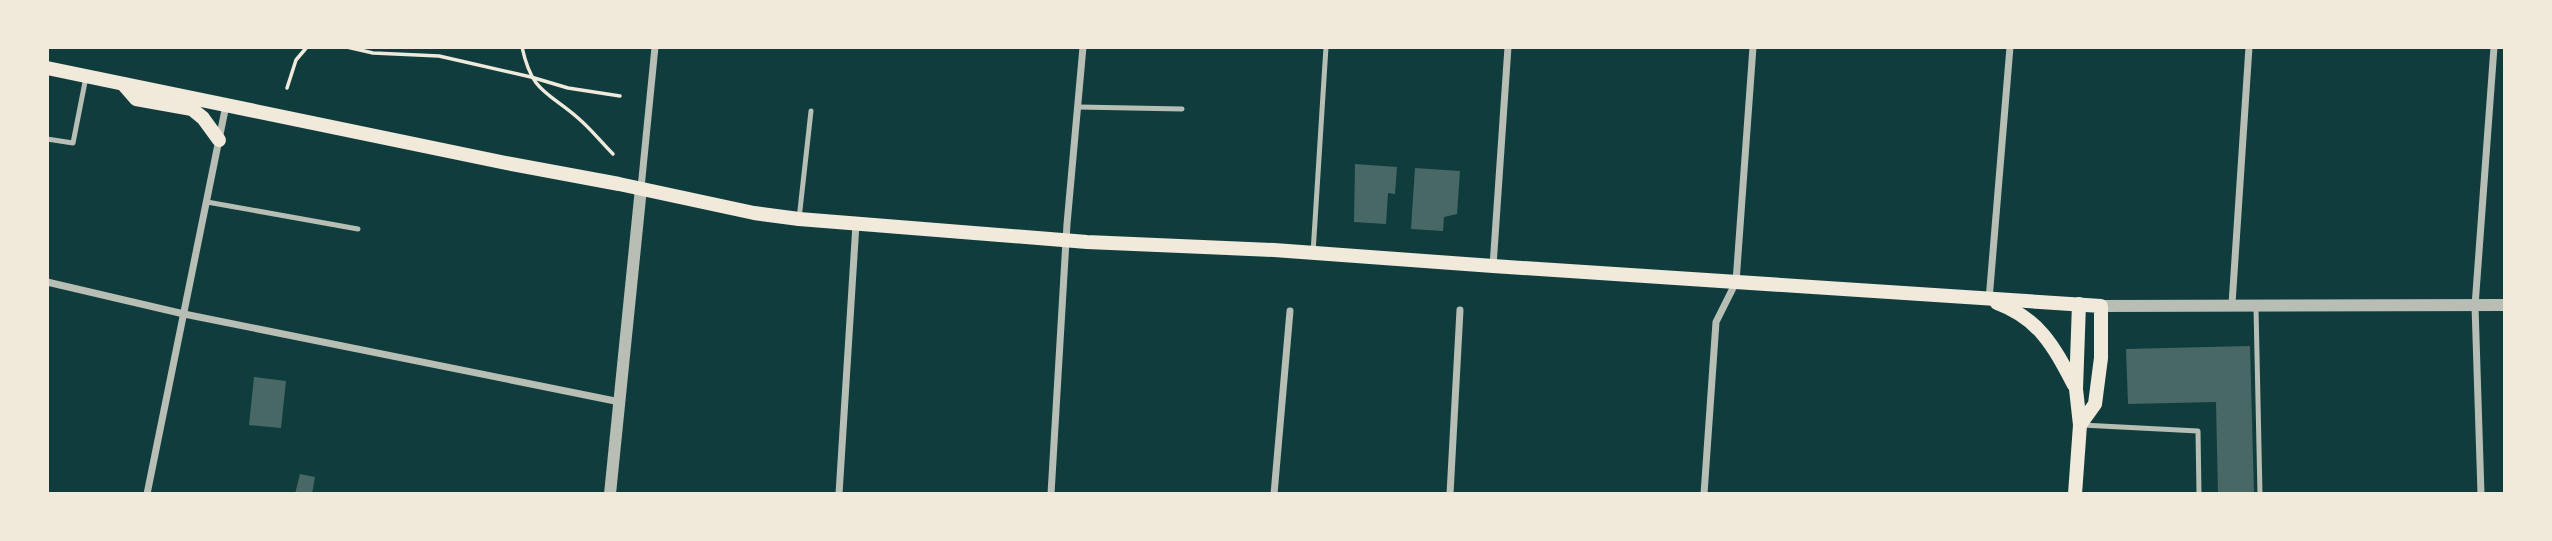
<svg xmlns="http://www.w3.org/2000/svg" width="2552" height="541" font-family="Poppins,sans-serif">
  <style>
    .building { fill: #486865 }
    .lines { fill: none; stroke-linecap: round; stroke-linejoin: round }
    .path { stroke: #f1e9da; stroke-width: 3.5 }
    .service { stroke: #b8beb3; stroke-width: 5 }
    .minor { stroke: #b8beb3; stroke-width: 7 }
    .tertiary { stroke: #b8beb3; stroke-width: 12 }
    .secondary { stroke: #f1e9da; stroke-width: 14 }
  </style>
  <rect width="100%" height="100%" fill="#0f3d3e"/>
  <g class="building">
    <path d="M 1355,164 L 1397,167 L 1395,194 L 1388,193 L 1386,224 L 1354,222 Z"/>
    <path d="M 1415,168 L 1460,171 L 1457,214 L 1444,217 L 1443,231 L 1411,229 Z"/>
    <path d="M 2250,346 L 2254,494 L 2218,494 L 2216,402 L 2128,404 L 2126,349 Z"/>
    <path d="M 254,377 L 286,381 L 281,428 L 249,425 Z"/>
    <path d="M 300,474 L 315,477 L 312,494 L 295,494 Z"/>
  </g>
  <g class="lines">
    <g class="path">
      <path d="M 347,47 L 373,53 L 439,56 L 531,77 L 568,88 L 620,96"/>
      <path d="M 522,47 C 532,93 547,91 578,118 C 591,129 601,142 613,154"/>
      <path d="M 287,88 L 296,60 L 307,47"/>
    </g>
    <g class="service">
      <path d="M 1079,107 L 1182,109"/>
      <path d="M 47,139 L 73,143 L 86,77"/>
      <path d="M 207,202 L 358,229"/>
      <path d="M 799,219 L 811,111"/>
      <path d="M 1313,253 L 1326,47"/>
      <path d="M 2256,308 L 2260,494"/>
      <path d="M 2082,425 L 2198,431 L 2199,494"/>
    </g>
    <g class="minor">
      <path d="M 641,188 L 655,47"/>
      <path d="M 1493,266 L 1508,47"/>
      <path d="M 47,282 L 184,314 L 620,402"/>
      <path d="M 1989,300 L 2010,47"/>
      <path d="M 2232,304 L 2249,47"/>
      <path d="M 147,494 L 226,105"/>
      <path d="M 839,494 L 856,224"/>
      <path d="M 1051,494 L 1067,224 L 1083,47"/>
      <path d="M 1274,494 L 1290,311"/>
      <path d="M 1450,494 L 1460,310"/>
      <path d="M 1704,494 L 1716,322 L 1736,282 L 1753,47"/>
      <path d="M 2481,494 L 2475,306 L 2494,47"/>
    </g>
    <g class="tertiary">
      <path d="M 2101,306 L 2505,305"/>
      <path d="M 610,494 L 641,188"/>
    </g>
    <g class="secondary">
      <path d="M 47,68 L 506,163 L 619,184 L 754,213 L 799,219 L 1087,242 L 1274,250 L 1493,266 L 2101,306 L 2101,358 L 2095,404 L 2080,425"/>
      <path d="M 123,84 L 136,99 L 192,109 L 203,118 L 219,140"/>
      <path d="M 1997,303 C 2040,319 2054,347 2074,385"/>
      <path d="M 2075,494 L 2080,425 L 2076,389 L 2079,304"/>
    </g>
  </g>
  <rect width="2552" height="541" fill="none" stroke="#f1e9da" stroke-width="98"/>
</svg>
